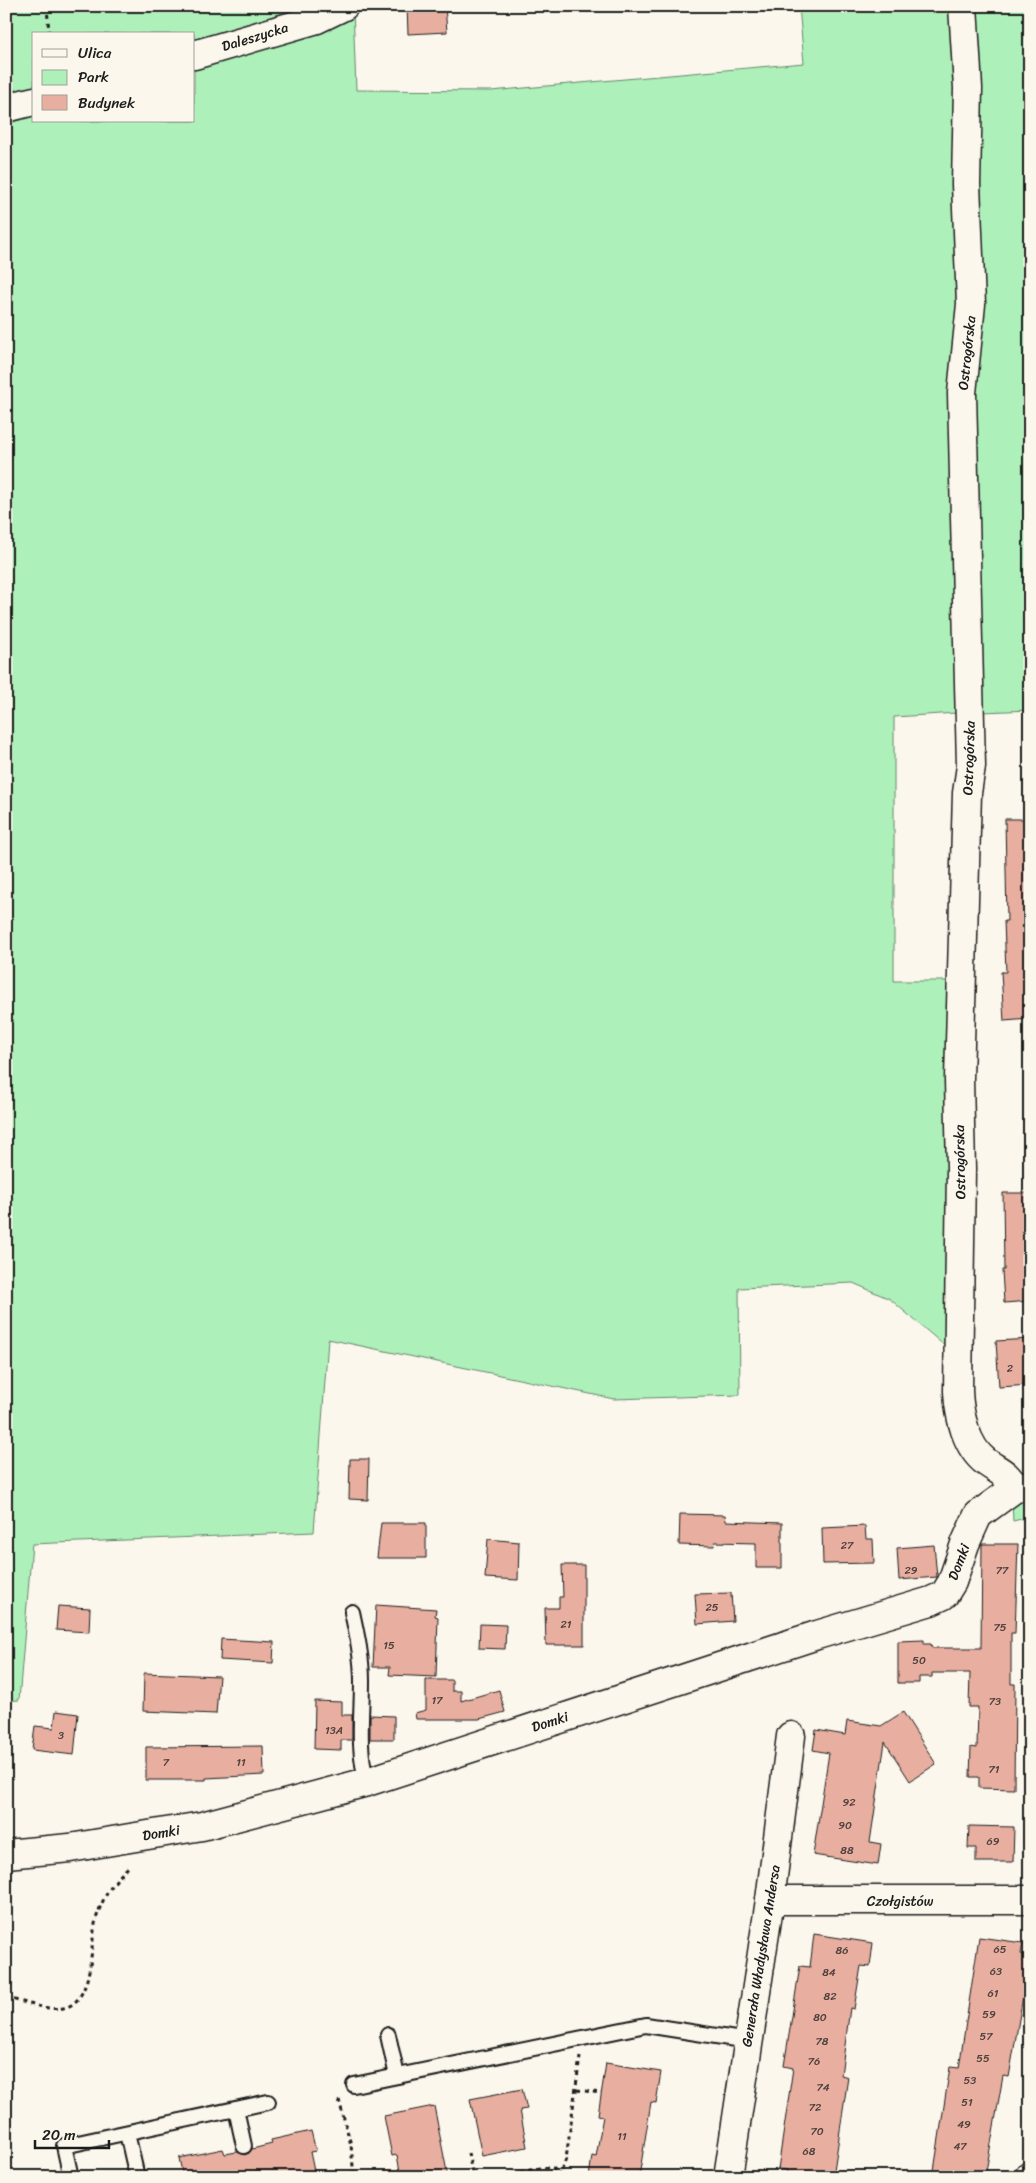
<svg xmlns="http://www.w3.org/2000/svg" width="1036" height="2183" font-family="Sriracha,sans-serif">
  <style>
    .green { fill: #aef0ba; stroke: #65866b }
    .building { fill: #e8afa0; stroke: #1c1c1c }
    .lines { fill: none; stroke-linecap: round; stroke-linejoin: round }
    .lane-casing { stroke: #1c1c1c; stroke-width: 18 }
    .street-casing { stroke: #1c1c1c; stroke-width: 31 }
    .path { stroke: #1c1c1c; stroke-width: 3; stroke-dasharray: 4 4; stroke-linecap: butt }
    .lane { stroke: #fbf7ec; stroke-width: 14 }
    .street { stroke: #fbf7ec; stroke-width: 28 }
    .labels { text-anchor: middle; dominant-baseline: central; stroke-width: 5; stroke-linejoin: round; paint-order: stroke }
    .number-label { font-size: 11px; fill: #4f413d }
    .street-label { font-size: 14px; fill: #1c1c1c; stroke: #fbf7ec }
  </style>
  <rect width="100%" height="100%" fill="#fbf7ec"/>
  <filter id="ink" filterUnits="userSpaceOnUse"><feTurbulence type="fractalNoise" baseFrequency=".02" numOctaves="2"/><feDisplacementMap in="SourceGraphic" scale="10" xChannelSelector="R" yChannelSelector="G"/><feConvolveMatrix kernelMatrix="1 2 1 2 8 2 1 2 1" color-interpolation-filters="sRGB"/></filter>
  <g filter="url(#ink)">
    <g class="green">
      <path d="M 6,6 L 306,6 L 194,40 L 194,34 L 34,34 L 34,87 L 13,94 L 6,43 Z"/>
      <path d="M 353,6 L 356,90 L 491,91 L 804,63 L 799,6 L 955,6 L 962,303 L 957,713 L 894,717 L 894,981 L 952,981 L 946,1347 L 890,1299 L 853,1283 L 739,1288 L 740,1395 L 614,1399 L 328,1339 L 314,1532 L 32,1544 L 19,1700 L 6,1701 L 6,116 L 34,108 L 34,121 L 194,121 L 194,60 Z"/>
      <path d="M 972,6 L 1030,6 L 1030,710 L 983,712 L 970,393 Z"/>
      <path d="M 1030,1498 L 1030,1517 L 1013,1521 L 1012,1502 Z"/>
    </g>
    <g class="building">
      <path d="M 407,6 L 445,6 L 447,32 L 408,34 Z"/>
      <path d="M 1005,819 L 1030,819 L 1030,1019 L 1004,1021 L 1001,972 L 1006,972 L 1004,921 L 1007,921 Z"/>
      <path d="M 1003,1193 L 1030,1193 L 1030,1301 L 1004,1303 L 1002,1270 L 1004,1270 Z"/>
      <path d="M 1030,1339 L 1030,1385 L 999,1387 L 996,1341 Z"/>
      <path d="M 350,1459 L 369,1459 L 368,1500 L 349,1499 Z"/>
      <path d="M 680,1514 L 725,1515 L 726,1521 L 782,1523 L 782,1568 L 756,1568 L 756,1543 L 715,1542 L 714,1546 L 679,1545 Z"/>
      <path d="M 381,1523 L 426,1523 L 426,1558 L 377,1558 Z"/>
      <path d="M 865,1526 L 866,1539 L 873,1539 L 874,1563 L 823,1564 L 822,1528 Z"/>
      <path d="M 488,1539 L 519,1542 L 518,1580 L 485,1578 Z"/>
      <path d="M 982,1544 L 1018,1544 L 1015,1633 L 1011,1633 L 1011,1684 L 1015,1684 L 1014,1789 L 979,1788 L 979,1777 L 970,1777 L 971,1747 L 977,1748 L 978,1707 L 969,1707 L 970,1673 L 932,1673 L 932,1677 L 919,1677 L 919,1683 L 898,1683 L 898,1641 L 924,1640 L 924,1644 L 931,1644 L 932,1648 L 981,1648 Z"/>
      <path d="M 934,1545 L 937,1577 L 899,1580 L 897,1548 Z"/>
      <path d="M 562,1565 L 584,1565 L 584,1645 L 546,1645 L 545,1608 L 559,1608 L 559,1597 L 563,1597 Z"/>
      <path d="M 731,1593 L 733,1621 L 697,1624 L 695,1594 Z"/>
      <path d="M 376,1605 L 436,1609 L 435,1616 L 438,1617 L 436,1677 L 389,1675 L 390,1667 L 373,1667 Z"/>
      <path d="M 58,1606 L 90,1608 L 89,1632 L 56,1630 Z"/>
      <path d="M 480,1624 L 506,1625 L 505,1649 L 479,1648 Z"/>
      <path d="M 221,1639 L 274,1642 L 273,1663 L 220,1660 Z"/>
      <path d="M 144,1673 L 219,1676 L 216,1714 L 143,1711 Z"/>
      <path d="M 426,1680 L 452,1680 L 452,1691 L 461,1691 L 461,1701 L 499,1690 L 505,1712 L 479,1719 L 416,1719 L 415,1713 L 426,1710 Z"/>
      <path d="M 315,1701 L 342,1702 L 342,1715 L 352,1715 L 352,1740 L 341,1740 L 341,1750 L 314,1749 Z"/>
      <path d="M 56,1711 L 78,1714 L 74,1755 L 32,1750 L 35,1726 L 54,1728 Z"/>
      <path d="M 903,1712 L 936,1764 L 910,1781 L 885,1742 L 870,1842 L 881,1844 L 878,1865 L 813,1855 L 829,1753 L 813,1750 L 816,1730 L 845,1735 L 847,1721 L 881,1726 Z"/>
      <path d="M 370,1715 L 394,1716 L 394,1739 L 370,1739 Z"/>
      <path d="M 263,1746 L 264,1775 L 206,1778 L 206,1780 L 146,1780 L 146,1747 Z"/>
      <path d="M 969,1826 L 1014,1827 L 1013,1862 L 976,1862 L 976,1848 L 968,1848 Z"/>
      <path d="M 814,1934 L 873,1943 L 870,1967 L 861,1966 L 854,2009 L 850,2008 L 841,2075 L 848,2077 L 833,2177 L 786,2177 L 787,2170 L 778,2169 L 793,2068 L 784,2066 L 800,1966 L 810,1967 Z"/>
      <path d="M 979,1937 L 1023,1943 L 1021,1954 L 1030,1956 L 1009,2077 L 1003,2076 L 985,2177 L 933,2177 L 950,2067 L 959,2068 Z"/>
      <path d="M 606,2063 L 661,2072 L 656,2103 L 651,2102 L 639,2177 L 589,2177 L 592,2156 L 596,2157 L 603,2116 L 598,2115 Z"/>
      <path d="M 522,2089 L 527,2109 L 520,2110 L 527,2147 L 482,2156 L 470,2099 Z"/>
      <path d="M 434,2106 L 448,2177 L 401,2177 L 397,2155 L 392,2156 L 384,2116 Z"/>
      <path d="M 311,2131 L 316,2151 L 310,2152 L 314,2171 L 308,2172 L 309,2177 L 183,2177 L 179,2158 L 223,2149 L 225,2154 L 237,2152 L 245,2155 L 252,2149 L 272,2144 L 271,2140 Z"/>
    </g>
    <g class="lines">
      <g class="lane-casing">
        <g id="lane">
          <path d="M 352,1612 C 357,1635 362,1658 362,1681 C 362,1716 357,1749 367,1782"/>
          <path d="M 388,2035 L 397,2076"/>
          <path d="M 354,2085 L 646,2025 L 748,2041"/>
          <path d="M 236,2109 L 244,2146"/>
          <path d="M 127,2133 L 137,2177"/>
          <path d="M 71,2177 L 64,2146 L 268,2102"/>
        </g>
      </g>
      <g class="street-casing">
        <g id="street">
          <path d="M 963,6 L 968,88 L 966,184 L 971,304 L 962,393 L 971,766 L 967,793 L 959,1079 L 961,1169 L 958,1391 C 959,1415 966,1447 986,1462 C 1000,1472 1006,1472 1015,1488"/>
          <path d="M 194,55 L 317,19 L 344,6"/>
          <path d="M 6,108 L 34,101"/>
          <path d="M 6,1854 L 70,1848 L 202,1826 L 367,1782 L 817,1635 L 931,1601 L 944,1595 L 952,1582 L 965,1544 L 978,1515 L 1015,1488 L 1030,1486"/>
          <path d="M 770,1900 L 1030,1900"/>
          <path d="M 728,2177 L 770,1900 L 791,1736"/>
          <path d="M 1029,2177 L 1030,2176"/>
        </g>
      </g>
      <g class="path">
        <path d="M 47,6 L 49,34"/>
        <path d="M 6,1998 C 23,2001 46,2011 63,2008 C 96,2002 89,1940 97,1916 C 103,1897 115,1878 130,1866"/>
        <path d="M 577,2090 L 601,2093"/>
        <path d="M 339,2100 L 351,2145 L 354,2177"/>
        <path d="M 468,2153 L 473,2177"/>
        <path d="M 465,2177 L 473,2175"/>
        <path d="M 497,2177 L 540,2168 L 553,2168 L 560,2175"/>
        <path d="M 571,2177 L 560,2175 L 566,2159 L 580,2057"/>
      </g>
      <use href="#lane" class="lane"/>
      <use href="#street" class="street"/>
    </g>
  </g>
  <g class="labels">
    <g class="number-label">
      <text x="1010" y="1368">2</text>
      <text x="847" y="1545">27</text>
      <text x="911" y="1570">29</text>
      <text x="1002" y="1570">77</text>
      <text x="712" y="1607">25</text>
      <text x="566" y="1624">21</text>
      <text x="1000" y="1627">75</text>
      <text x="389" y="1645">15</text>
      <text x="919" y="1660">50</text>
      <text x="437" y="1700">17</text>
      <text x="995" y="1701">73</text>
      <text x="334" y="1730">13A</text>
      <text x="61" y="1735">3</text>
      <text x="166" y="1762">7</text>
      <text x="241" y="1762">11</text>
      <text x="994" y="1769">71</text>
      <text x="849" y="1802">92</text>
      <text x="845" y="1825">90</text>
      <text x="993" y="1841">69</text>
      <text x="847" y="1850">88</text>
      <text x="1000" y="1949">65</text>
      <text x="842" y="1950">86</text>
      <text x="996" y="1971">63</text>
      <text x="829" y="1972">84</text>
      <text x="993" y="1993">61</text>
      <text x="830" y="1996">82</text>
      <text x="989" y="2014">59</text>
      <text x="820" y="2017">80</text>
      <text x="986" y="2036">57</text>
      <text x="822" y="2041">78</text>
      <text x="983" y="2058">55</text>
      <text x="814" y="2061">76</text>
      <text x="970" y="2080">53</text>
      <text x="823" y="2087">74</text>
      <text x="967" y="2102">51</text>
      <text x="815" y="2107">72</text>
      <text x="964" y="2124">49</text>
      <text x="817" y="2131">70</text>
      <text x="622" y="2136">11</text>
      <text x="960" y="2146">47</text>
      <text x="809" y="2151">68</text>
    </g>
    <g class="street-label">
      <text transform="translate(255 37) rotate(-17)">Daleszycka</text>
      <text transform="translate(967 353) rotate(-84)">Ostrogórska</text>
      <text transform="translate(969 758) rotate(-88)">Ostrogórska</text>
      <text transform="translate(960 1162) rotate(-91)">Ostrogórska</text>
      <text transform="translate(959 1562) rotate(-69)">Domki</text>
      <text transform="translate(550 1722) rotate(-18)">Domki</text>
      <text transform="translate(161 1833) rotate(-9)">Domki</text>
      <text x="900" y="1901">Czołgistów</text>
      <text transform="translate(761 1956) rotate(-81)">Generała Władysława Andersa</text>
    </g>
  </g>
  <rect width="1036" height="2183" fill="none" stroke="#fbf7ec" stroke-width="25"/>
  <rect x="12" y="12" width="1011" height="2158" fill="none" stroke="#1c1c1c" stroke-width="2" filter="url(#ink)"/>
  <rect x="32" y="32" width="162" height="90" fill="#fbf7ec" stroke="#a29f99"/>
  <rect x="42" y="49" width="25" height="8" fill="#fbf7ec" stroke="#a29f99"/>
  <text x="78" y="58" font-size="15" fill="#1c1c1c">Ulica</text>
  <rect x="42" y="70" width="25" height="15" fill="#aef0ba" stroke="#a29f99"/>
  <text x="78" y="82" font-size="15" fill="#1c1c1c">Park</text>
  <rect x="42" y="95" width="25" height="15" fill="#e8afa0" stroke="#a29f99"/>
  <text x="78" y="108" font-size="15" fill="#1c1c1c">Budynek</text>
  <path d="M35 2140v8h74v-8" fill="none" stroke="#1c1c1c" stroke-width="2.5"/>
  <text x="42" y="2140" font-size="15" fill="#1c1c1c" stroke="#fbf7ec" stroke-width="4" paint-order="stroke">20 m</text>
</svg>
